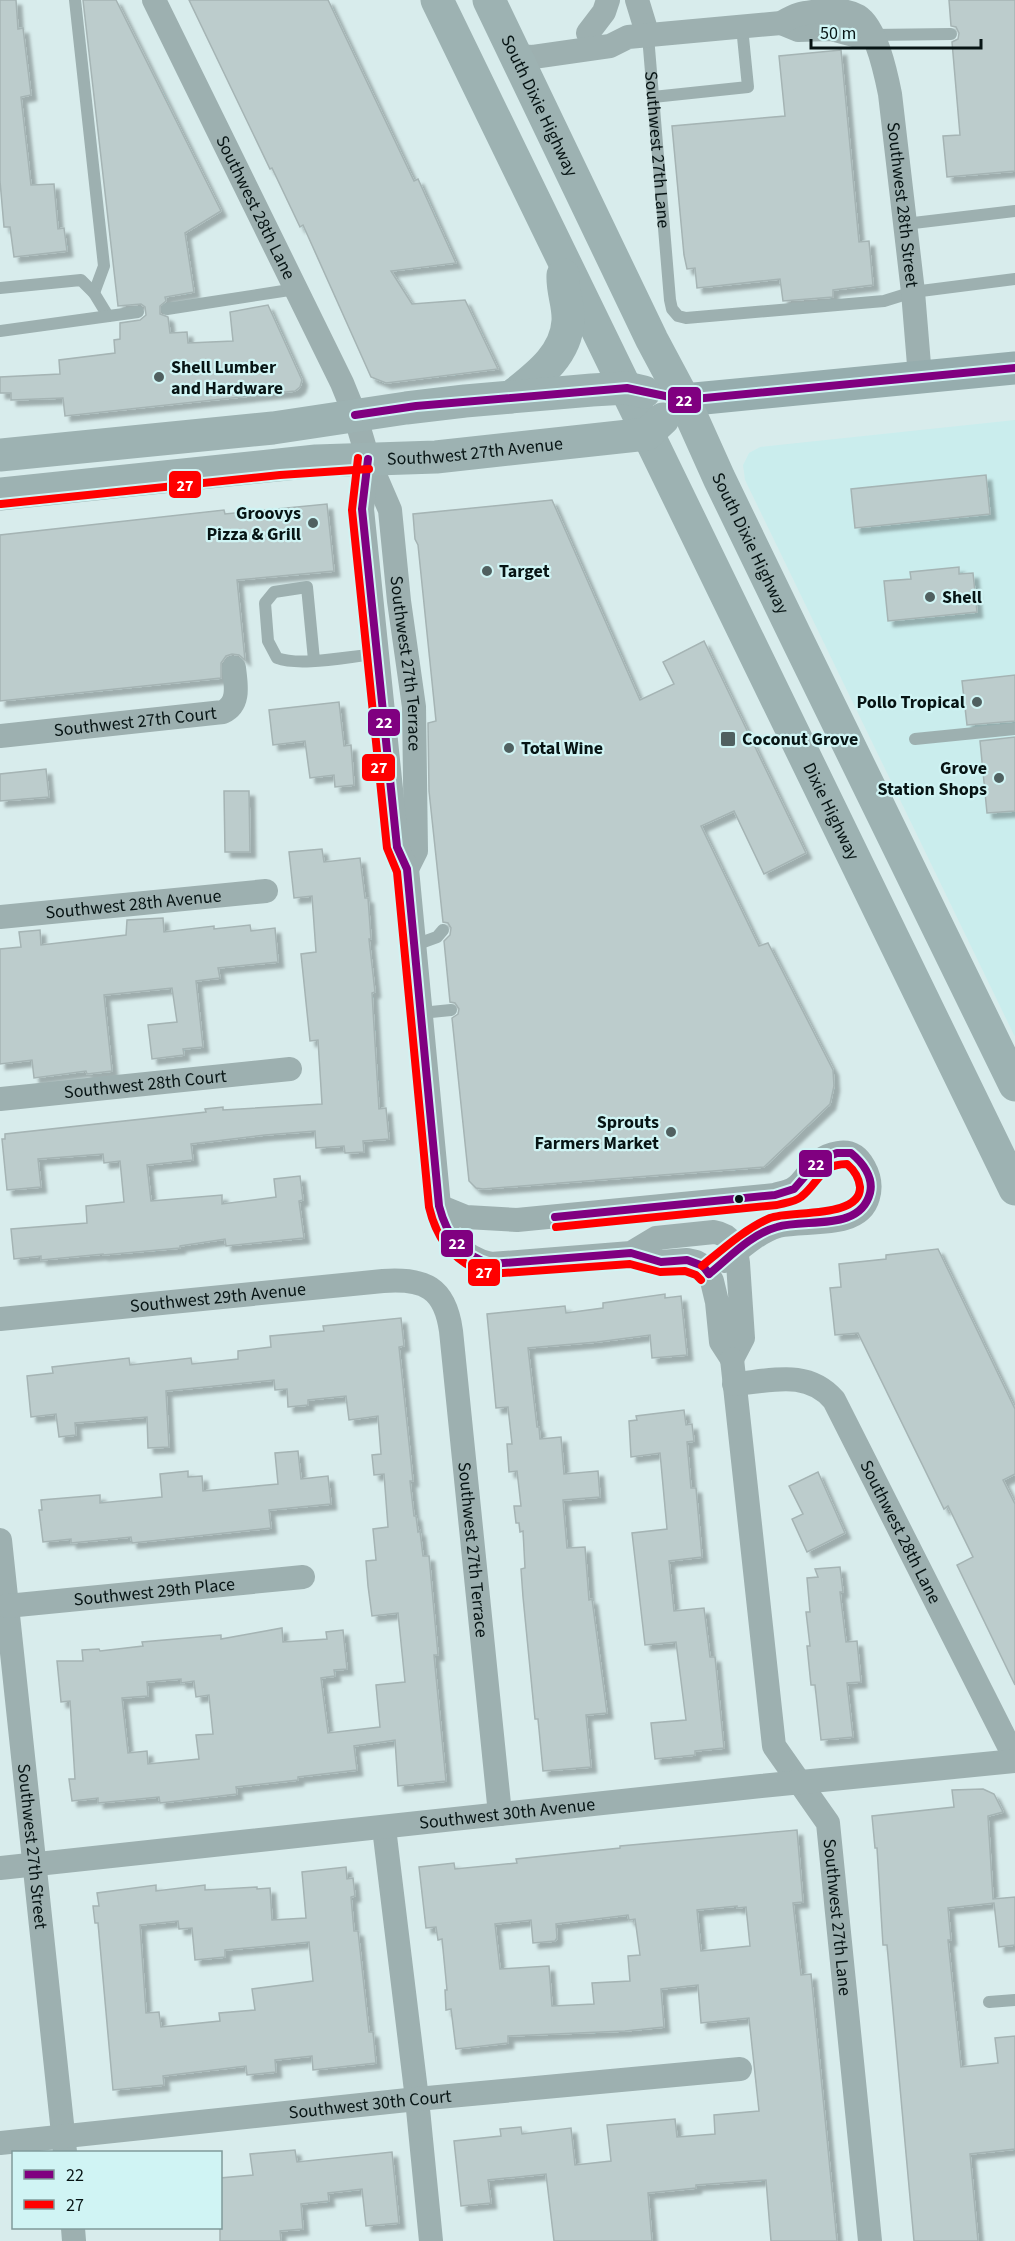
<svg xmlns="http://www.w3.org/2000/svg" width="1015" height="2241" font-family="'Source Sans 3',sans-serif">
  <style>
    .built { fill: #caeded }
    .building { fill: #bccccc; stroke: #a5b4b4; stroke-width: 1.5; fill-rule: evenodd; filter: url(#shadow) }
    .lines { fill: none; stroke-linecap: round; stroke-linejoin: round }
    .service { stroke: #9db0b0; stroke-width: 12 }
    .minor { stroke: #9db0b0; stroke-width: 24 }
    .secondary { stroke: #96adae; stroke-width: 33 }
    .trunk { stroke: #9db2b2; stroke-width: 33 }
    .bus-1-casing { stroke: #d0f4f4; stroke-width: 12 }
    .bus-2-casing { stroke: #d0f4f4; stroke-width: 12 }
    .bus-1 { stroke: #800080; stroke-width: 8 }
    .bus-2 { stroke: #f00; stroke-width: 8 }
    .poi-dot { fill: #506060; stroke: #d0f4f4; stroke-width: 2 }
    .bus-dot { fill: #071414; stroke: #d0f4f4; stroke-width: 2 }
    .labels { text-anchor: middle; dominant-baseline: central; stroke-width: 4.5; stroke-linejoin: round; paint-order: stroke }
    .street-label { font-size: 18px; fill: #071414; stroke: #d0f4f4 }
    .poi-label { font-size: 18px; font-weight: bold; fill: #071414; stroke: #d0f4f4; text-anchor: start }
    .line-badge { stroke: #d0f4f4; stroke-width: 2 }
    .badge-label { font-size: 16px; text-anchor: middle; font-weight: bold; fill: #fff }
  </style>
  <defs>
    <filter id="shadow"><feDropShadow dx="5.5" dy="5.5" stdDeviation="1.5" flood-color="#0004"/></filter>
  </defs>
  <rect width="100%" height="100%" fill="#d8ecec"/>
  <path class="built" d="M 1015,420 L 1015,1037 L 745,480 L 743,465 L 749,453 L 760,447 Z"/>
  <g class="building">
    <path d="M 0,0 L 16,0 L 18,29 L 23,28 L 31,95 L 21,97 L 31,185 L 54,184 L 58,229 L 64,228 L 67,251 L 14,257 L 10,227 L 4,227 L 0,181 Z"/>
    <path d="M 83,0 L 116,0 L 221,211 L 185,233 L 194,292 L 165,297 L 166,301 L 160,306 L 160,314 L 168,317 L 170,333 L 187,332 L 188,343 L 233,341 L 230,312 L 268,305 L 302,380 L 300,387 L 295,391 L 65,416 L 63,398 L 11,400 L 11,393 L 0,393 L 0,377 L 60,374 L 59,360 L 115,353 L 114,340 L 120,339 L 120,323 L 140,320 L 146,315 L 145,307 L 141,304 L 118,306 Z"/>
    <path d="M 189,0 L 328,0 L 414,181 L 418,179 L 456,263 L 391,271 L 412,304 L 465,300 L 498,369 L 386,383 L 371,377 L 303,225 L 300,227 L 272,168 L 270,169 Z"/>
    <path d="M 949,0 L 1015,0 L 1015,171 L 947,177 L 943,136 L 960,135 L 952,42 L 958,39 L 959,33 L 956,27 L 951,26 Z"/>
    <path d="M 841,50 L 859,242 L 869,241 L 873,285 L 833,290 L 833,297 L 783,301 L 780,279 L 697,288 L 695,268 L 687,269 L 684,255 L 672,126 L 785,116 L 779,56 Z"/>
    <path d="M 986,475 L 990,514 L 855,528 L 851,489 Z"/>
    <path d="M 552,500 L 640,700 L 674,684 L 663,662 L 704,641 L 806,853 L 764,874 L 734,811 L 701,826 L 759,946 L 768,943 L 833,1070 L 834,1086 L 830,1104 L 764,1167 L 483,1189 L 476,1188 L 469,1181 L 452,1018 L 458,1014 L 459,1009 L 455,1003 L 450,1002 L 444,941 L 450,935 L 451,928 L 448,923 L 443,922 L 429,791 L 428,723 L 436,721 L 418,545 L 415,539 L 413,514 Z"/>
    <path d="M 327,504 L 334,571 L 237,580 L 245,660 L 239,655 L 232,654 L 226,656 L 221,663 L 221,678 L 0,701 L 0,535 L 224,510 L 225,514 Z"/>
    <path d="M 959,567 L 959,574 L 973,573 L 977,612 L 888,621 L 884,581 L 911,579 L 910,572 Z"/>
    <path d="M 1015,675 L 1015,721 L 967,725 L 962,681 Z"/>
    <path d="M 339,702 L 344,746 L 351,745 L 354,785 L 335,787 L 334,775 L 310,778 L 305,741 L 273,745 L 269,710 Z"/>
    <path d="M 1015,737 L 1015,811 L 987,813 L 980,741 Z"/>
    <path d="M 46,769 L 49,797 L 0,801 L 0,774 Z"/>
    <path d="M 224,791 L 249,791 L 250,852 L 225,852 Z"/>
    <path d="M 322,849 L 324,862 L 360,858 L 365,898 L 368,898 L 371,939 L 369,939 L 375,992 L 372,993 L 379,1109 L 386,1108 L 389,1139 L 363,1141 L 364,1152 L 345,1153 L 344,1146 L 316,1148 L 315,1131 L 265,1135 L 191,1144 L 193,1160 L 147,1165 L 151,1201 L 222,1195 L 222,1204 L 276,1197 L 274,1179 L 300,1176 L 303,1200 L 299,1201 L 304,1238 L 226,1246 L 225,1239 L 180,1246 L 180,1248 L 103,1255 L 103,1254 L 41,1260 L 41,1256 L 14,1259 L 11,1229 L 87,1223 L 86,1206 L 124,1202 L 120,1161 L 104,1163 L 103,1154 L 38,1159 L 41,1187 L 7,1190 L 2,1139 L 5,1139 L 5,1134 L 206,1112 L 205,1109 L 223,1107 L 223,1110 L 322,1104 L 318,1040 L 310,1041 L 301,954 L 316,952 L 312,896 L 294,898 L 289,852 Z"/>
    <path d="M 163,918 L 164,932 L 214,926 L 214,929 L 250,925 L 251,931 L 275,928 L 278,962 L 218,968 L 220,978 L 196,981 L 203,1047 L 183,1049 L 184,1055 L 152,1059 L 148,1025 L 177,1022 L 172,988 L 104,995 L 112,1071 L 87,1074 L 86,1071 L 34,1078 L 32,1060 L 0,1064 L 0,949 L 21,947 L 19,932 L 40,930 L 41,945 L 126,935 L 127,920 Z"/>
    <path d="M 938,1249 L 1015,1409 L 1015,1474 L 1003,1480 L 1015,1504 L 1015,1685 L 957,1565 L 973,1557 L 948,1506 L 944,1509 L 858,1333 L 835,1335 L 830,1288 L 841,1287 L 839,1264 L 886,1259 L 886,1255 Z"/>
    <path d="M 665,1294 L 665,1298 L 681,1296 L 687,1355 L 652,1358 L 650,1335 L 597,1342 L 528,1348 L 537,1427 L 539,1427 L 540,1439 L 561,1437 L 564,1474 L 598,1471 L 600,1497 L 563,1500 L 567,1548 L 585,1547 L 589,1600 L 592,1599 L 607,1713 L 586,1715 L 591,1767 L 543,1771 L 538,1719 L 535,1719 L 523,1597 L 521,1569 L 525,1568 L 523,1531 L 520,1532 L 519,1523 L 516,1523 L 514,1506 L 521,1506 L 517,1471 L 509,1472 L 507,1444 L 512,1444 L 508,1407 L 496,1408 L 487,1314 L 565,1306 L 566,1313 L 603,1308 L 603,1303 Z"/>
    <path d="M 401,1318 L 404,1346 L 399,1347 L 413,1481 L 410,1481 L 414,1516 L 416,1516 L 418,1532 L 420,1531 L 423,1556 L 429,1556 L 438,1655 L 434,1655 L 446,1781 L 398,1786 L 395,1740 L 354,1746 L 357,1770 L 298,1777 L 298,1780 L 236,1787 L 237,1794 L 160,1803 L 159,1797 L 98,1803 L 98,1798 L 72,1801 L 69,1779 L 75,1779 L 70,1701 L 61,1702 L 57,1661 L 83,1661 L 82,1650 L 99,1649 L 100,1651 L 143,1646 L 142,1642 L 221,1635 L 221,1639 L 282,1628 L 283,1642 L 327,1639 L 326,1632 L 343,1630 L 347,1669 L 334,1670 L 335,1676 L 321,1678 L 328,1733 L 380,1727 L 376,1685 L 405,1682 L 398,1613 L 372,1616 L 368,1586 L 366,1561 L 376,1560 L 373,1529 L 388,1527 L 384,1474 L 374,1475 L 372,1455 L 381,1454 L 378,1416 L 349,1420 L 346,1396 L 308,1400 L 308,1405 L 288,1407 L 287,1389 L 275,1390 L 274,1380 L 166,1391 L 169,1447 L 148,1448 L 147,1417 L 75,1423 L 76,1435 L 59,1437 L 56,1414 L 31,1417 L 27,1376 L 53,1373 L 52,1367 L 129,1358 L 130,1365 L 191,1358 L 192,1364 L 238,1359 L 238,1351 L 271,1347 L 270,1336 L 324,1331 L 323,1326 ZM 181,1679 L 181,1683 L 194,1681 L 196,1697 L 209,1695 L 213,1734 L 196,1735 L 199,1759 L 148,1764 L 147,1751 L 128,1753 L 122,1698 L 148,1696 L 147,1682 Z"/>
    <path d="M 684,1410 L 686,1425 L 692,1424 L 694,1441 L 687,1442 L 691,1488 L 696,1488 L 702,1557 L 669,1561 L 674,1611 L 704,1608 L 710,1657 L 715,1657 L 724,1748 L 695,1751 L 695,1755 L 655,1759 L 651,1723 L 686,1720 L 676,1642 L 645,1645 L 632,1533 L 667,1529 L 660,1453 L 631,1457 L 629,1421 L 637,1420 L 636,1416 Z"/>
    <path d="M 298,1451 L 301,1479 L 328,1476 L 331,1504 L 269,1510 L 271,1528 L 132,1543 L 131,1537 L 71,1543 L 71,1539 L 43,1542 L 39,1510 L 42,1510 L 41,1500 L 100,1495 L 100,1503 L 162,1497 L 160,1474 L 188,1471 L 188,1477 L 202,1476 L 203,1491 L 278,1484 L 275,1453 Z"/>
    <path d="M 818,1472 L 845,1533 L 807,1552 L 792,1519 L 803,1514 L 789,1486 Z"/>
    <path d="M 840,1567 L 843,1592 L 840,1592 L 846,1642 L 857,1641 L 861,1682 L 847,1683 L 853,1737 L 821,1740 L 815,1685 L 811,1685 L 807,1646 L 810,1646 L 806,1612 L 810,1612 L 807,1578 L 818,1577 L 815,1569 Z"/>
    <path d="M 983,1789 L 994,1794 L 1003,1812 L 988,1816 L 993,1899 L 1015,1897 L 1015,1945 L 999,1947 L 994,1903 L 948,1908 L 951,1940 L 948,1940 L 961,2067 L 998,2063 L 995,2038 L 1015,2036 L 1015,2149 L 970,2154 L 978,2241 L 914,2241 L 887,1945 L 883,1945 L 877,1848 L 875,1848 L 872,1816 L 954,1807 L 952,1790 Z"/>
    <path d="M 797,1830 L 803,1902 L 793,1903 L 801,1975 L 811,1974 L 837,2241 L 771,2241 L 766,2180 L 696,2185 L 696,2188 L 648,2193 L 652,2241 L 554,2241 L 546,2174 L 488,2180 L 491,2203 L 461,2206 L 454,2141 L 501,2136 L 500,2129 L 521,2127 L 522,2134 L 571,2128 L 575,2165 L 611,2161 L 607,2125 L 675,2119 L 677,2137 L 715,2134 L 714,2115 L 759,2111 L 749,2018 L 701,2023 L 698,1985 L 661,1989 L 664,2027 L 625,2031 L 508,2036 L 508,2043 L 456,2049 L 451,2009 L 446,2010 L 445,1990 L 447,1990 L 442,1939 L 438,1940 L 436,1927 L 426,1928 L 419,1867 L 454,1863 L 455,1869 L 517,1863 L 516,1859 L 620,1848 L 620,1846 ZM 737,1906 L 737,1908 L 746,1907 L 750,1946 L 701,1951 L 697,1910 ZM 628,1915 L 629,1920 L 635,1919 L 640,1955 L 628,1956 L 630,1981 L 592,1983 L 594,2004 L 552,2006 L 549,1966 L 500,1969 L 495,1924 L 531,1920 L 533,1943 L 555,1941 L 557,1938 L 556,1924 Z"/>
    <path d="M 346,1867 L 347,1879 L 353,1878 L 355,1896 L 351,1897 L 354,1931 L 358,1931 L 369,2032 L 373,2032 L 376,2063 L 313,2070 L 312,2056 L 275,2060 L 276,2072 L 247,2075 L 246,2066 L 163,2076 L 164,2085 L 113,2090 L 98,1923 L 95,1923 L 93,1906 L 99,1906 L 97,1893 L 156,1885 L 156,1891 L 205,1885 L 205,1890 L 257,1887 L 257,1889 L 270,1888 L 272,1920 L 306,1918 L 302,1872 ZM 178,1921 L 179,1929 L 192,1928 L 195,1960 L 225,1957 L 225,1950 L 309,1942 L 313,1981 L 252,1989 L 255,2010 L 219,2013 L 220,2021 L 161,2027 L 159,2012 L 146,2013 L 140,1925 Z"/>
    <path d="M 295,2150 L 297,2162 L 392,2152 L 399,2223 L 366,2226 L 362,2189 L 328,2193 L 329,2201 L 301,2204 L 303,2229 L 280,2231 L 281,2241 L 220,2241 L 220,2178 L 253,2175 L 250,2154 Z"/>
  </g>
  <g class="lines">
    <g class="service">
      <path d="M 75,0 L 104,266 L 94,293"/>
      <path d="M 872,35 L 951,34"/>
      <path id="s1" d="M 648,36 L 670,300 L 672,309 L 678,316 L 686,318 L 884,301 L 913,292 L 1015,279"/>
      <path d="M 653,97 L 748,87 L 742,27"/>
      <path d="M 905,224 L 1015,211"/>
      <path d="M 0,288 L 81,280 L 94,293 L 108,316"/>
      <path d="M 167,309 L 296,289"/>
      <path d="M 0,331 L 138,312"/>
      <path d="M 314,660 L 307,587 L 274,592 L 265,603 L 268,641 L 277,658 C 301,667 350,656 377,654"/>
      <path d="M 915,739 L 1015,729"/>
      <path d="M 415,945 L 437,937 L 443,930"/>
      <path d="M 421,1013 L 451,1010"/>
      <path d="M 989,2002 L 1015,2000"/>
    </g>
    <g class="minor">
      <path id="s2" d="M 154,0 L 342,383 L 355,415 L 368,459 L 390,510 L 399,601 L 414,707 L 416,851 L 407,869"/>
      <path d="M 637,0 L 648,36"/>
      <path d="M 781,23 L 798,30 L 831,29 L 857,36 L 872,35"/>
      <path d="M 588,33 L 604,12 L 608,0"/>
      <path id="s3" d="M 516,56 L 533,57 L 610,46 L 628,37 L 781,23 C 798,13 802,13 821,11 C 833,10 848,10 858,16 C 876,27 886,74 890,94 L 913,292 L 920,377"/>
      <path d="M 368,459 L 362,509 L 397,847 L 407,869 L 439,1206 C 446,1236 460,1257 491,1264 L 631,1253 L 661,1262 L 687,1260 L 696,1262 L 703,1266 L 712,1281 L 717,1302 L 721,1342 L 732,1359 L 743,1338 L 738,1263 C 736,1247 732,1235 714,1232 L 656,1238 L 631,1253"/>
      <path id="s4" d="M 0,736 L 223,712 C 240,704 236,685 234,668"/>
      <path id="s5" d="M 0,917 L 266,891"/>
      <path id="s6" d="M 0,1099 L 290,1069"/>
      <path d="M 439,1206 L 466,1217 L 517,1220 L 775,1195 C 781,1193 788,1192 793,1189 C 809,1180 811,1157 838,1153 C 850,1151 858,1156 864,1167 C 869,1176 871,1187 868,1197 C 859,1230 804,1219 778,1226 C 758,1232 741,1248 725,1261"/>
      <path id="s7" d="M 0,1319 L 383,1281 C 424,1278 445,1287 451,1331 L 500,1814"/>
      <path id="s8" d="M 732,1359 L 774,1746 L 828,1823 L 870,2241"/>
      <path id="s9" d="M 734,1384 C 771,1381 807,1369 834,1400 L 1015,1758"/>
      <path id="s10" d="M 0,1540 L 65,2152"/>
      <path id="s11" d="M 7,1606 L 303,1577"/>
      <path d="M 384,1828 L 417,2099 L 431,2241"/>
      <path id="s12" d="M 0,1868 L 761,1786 L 1015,1761"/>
      <path id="s13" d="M 0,2143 L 417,2099 L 740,2069"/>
      <path d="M 73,2228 L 74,2241"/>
    </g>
    <path class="secondary" d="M 684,400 L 1015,368"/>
    <g class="trunk">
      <path id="s14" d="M 437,0 L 1015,1189"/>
      <path id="s15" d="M 489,0 L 652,340 L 684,400 L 719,478 L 795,635 L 1015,1085"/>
      <path d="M 511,397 C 536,377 566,356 568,321 C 569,305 562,291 563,275"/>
      <path d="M 0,455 L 273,428 L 406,408 L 465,401 L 592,390 L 627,388 L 644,392"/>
      <path id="s16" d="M 0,494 L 316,461 L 436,457 L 647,434 L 663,419"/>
    </g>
    <g class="bus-1-casing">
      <g id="bus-1">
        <path d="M 355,415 L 416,406 L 627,388 L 684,400 L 1015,368"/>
        <path d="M 368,459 L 362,509 L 397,847 L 407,869 L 439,1206 C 447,1236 461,1255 491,1264 L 631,1253 L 661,1262 L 687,1260 L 703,1266 L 709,1274"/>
        <path d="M 555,1217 L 775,1195 L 794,1189 L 819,1160 L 837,1153 L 851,1153 C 862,1162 874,1177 870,1193 C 860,1232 806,1218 777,1227 C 751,1234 730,1257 709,1274"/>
      </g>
    </g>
    <g class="bus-2-casing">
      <g id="bus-2">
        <path d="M 358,458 L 352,510 L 387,848 L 397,872 L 429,1207 C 437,1241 455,1264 489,1274 L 630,1264 L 660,1272 L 685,1271 L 696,1275 L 701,1280"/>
        <path d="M 1,504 L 280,475 L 369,469"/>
        <path d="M 556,1227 L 777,1205 C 784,1203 795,1202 801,1197 C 819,1183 820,1164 847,1164 C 854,1170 859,1178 860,1187 C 861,1219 790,1210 770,1218 C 745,1229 724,1248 702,1266"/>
      </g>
    </g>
    <use href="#bus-1" class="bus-1"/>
    <use href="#bus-2" class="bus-2"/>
  </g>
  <g class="poi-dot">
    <circle cx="159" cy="377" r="6"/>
    <circle cx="313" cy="523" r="6"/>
    <circle cx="487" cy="571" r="6"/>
    <circle cx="930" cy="597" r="6"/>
    <circle cx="977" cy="702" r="6"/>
    <rect x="720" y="731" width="16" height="16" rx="3"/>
    <circle cx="509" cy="748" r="6"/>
    <circle cx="999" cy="778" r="6"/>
    <circle cx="671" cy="1132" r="6"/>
  </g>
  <circle class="bus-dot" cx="739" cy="1199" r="5"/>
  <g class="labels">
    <g class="street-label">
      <text stroke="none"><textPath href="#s15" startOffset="117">South Dixie Highway</textPath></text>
      <text stroke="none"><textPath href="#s1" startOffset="114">Southwest 27th Lane</textPath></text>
      <text stroke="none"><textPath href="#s3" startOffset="546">Southwest 28th Street</textPath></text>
      <text stroke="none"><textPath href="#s2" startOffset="231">Southwest 28th Lane</textPath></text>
      <text stroke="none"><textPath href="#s16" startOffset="477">Southwest 27th Avenue</textPath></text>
      <text stroke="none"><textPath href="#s15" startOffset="603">South Dixie Highway</textPath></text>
      <text stroke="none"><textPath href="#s2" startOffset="717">Southwest 27th Terrace</textPath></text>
      <text stroke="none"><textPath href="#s4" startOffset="136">Southwest 27th Court</textPath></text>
      <text stroke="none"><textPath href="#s14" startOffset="902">Dixie Highway</textPath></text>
      <text stroke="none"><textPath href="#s5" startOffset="134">Southwest 28th Avenue</textPath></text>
      <text stroke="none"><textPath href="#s6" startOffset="146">Southwest 28th Court</textPath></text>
      <text stroke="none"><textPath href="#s7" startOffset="219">Southwest 29th Avenue</textPath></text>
      <text stroke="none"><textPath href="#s9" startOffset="254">Southwest 28th Lane</textPath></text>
      <text stroke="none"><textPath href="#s7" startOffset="702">Southwest 27th Terrace</textPath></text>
      <text stroke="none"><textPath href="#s11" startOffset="148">Southwest 29th Place</textPath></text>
      <text stroke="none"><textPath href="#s12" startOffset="510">Southwest 30th Avenue</textPath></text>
      <text stroke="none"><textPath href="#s10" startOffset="308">Southwest 27th Street</textPath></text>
      <text stroke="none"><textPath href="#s8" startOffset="578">Southwest 27th Lane</textPath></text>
      <text stroke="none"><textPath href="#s13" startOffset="372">Southwest 30th Court</textPath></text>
    </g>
    <g class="poi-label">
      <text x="171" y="367">Shell Lumber<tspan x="171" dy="21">and Hardware</tspan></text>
      <text x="301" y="513" text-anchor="end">Groovys<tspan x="301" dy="21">Pizza &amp; Grill</tspan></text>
      <text x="499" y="571">Target</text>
      <text x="942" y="597">Shell</text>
      <text x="965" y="702" text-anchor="end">Pollo Tropical</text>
      <text x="742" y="739">Coconut Grove</text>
      <text x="521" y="748">Total Wine</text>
      <text x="987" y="768" text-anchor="end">Grove<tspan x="987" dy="21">Station Shops</tspan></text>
      <text x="659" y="1122" text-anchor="end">Sprouts<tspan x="659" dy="21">Farmers Market</tspan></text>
    </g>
  </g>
  <g class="line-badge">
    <rect x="667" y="386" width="35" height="28" rx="6" fill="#800080"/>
    <rect x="168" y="470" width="34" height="29" rx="6" fill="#f00"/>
    <rect x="367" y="708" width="34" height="29" rx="6" fill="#800080"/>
    <rect x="361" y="753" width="35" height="29" rx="6" fill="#f00"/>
    <rect x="798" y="1149" width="35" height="29" rx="6" fill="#800080"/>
    <rect x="440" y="1229" width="34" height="29" rx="6" fill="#800080"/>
    <rect x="467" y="1258" width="34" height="29" rx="6" fill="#f00"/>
  </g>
  <g class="badge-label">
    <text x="684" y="406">22</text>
    <text x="185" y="491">27</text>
    <text x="384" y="728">22</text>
    <text x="379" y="773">27</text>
    <text x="816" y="1170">22</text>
    <text x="457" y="1249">22</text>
    <text x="484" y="1278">27</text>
  </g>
  <rect x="12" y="2151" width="210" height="78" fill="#d0f4f4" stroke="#809a9a" stroke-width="1.5"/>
  <rect x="24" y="2170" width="30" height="9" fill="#800080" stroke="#809a9a" stroke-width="1.5"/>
  <text x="66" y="2181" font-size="18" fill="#071414">22</text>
  <rect x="24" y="2200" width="30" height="9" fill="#ff0000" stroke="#809a9a" stroke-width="1.5"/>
  <text x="66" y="2211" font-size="18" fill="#071414">27</text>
  <path d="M811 39v9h170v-9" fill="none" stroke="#071414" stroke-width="3"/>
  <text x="820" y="39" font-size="18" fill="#071414" stroke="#d0f4f4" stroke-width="4.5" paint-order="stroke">50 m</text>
</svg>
